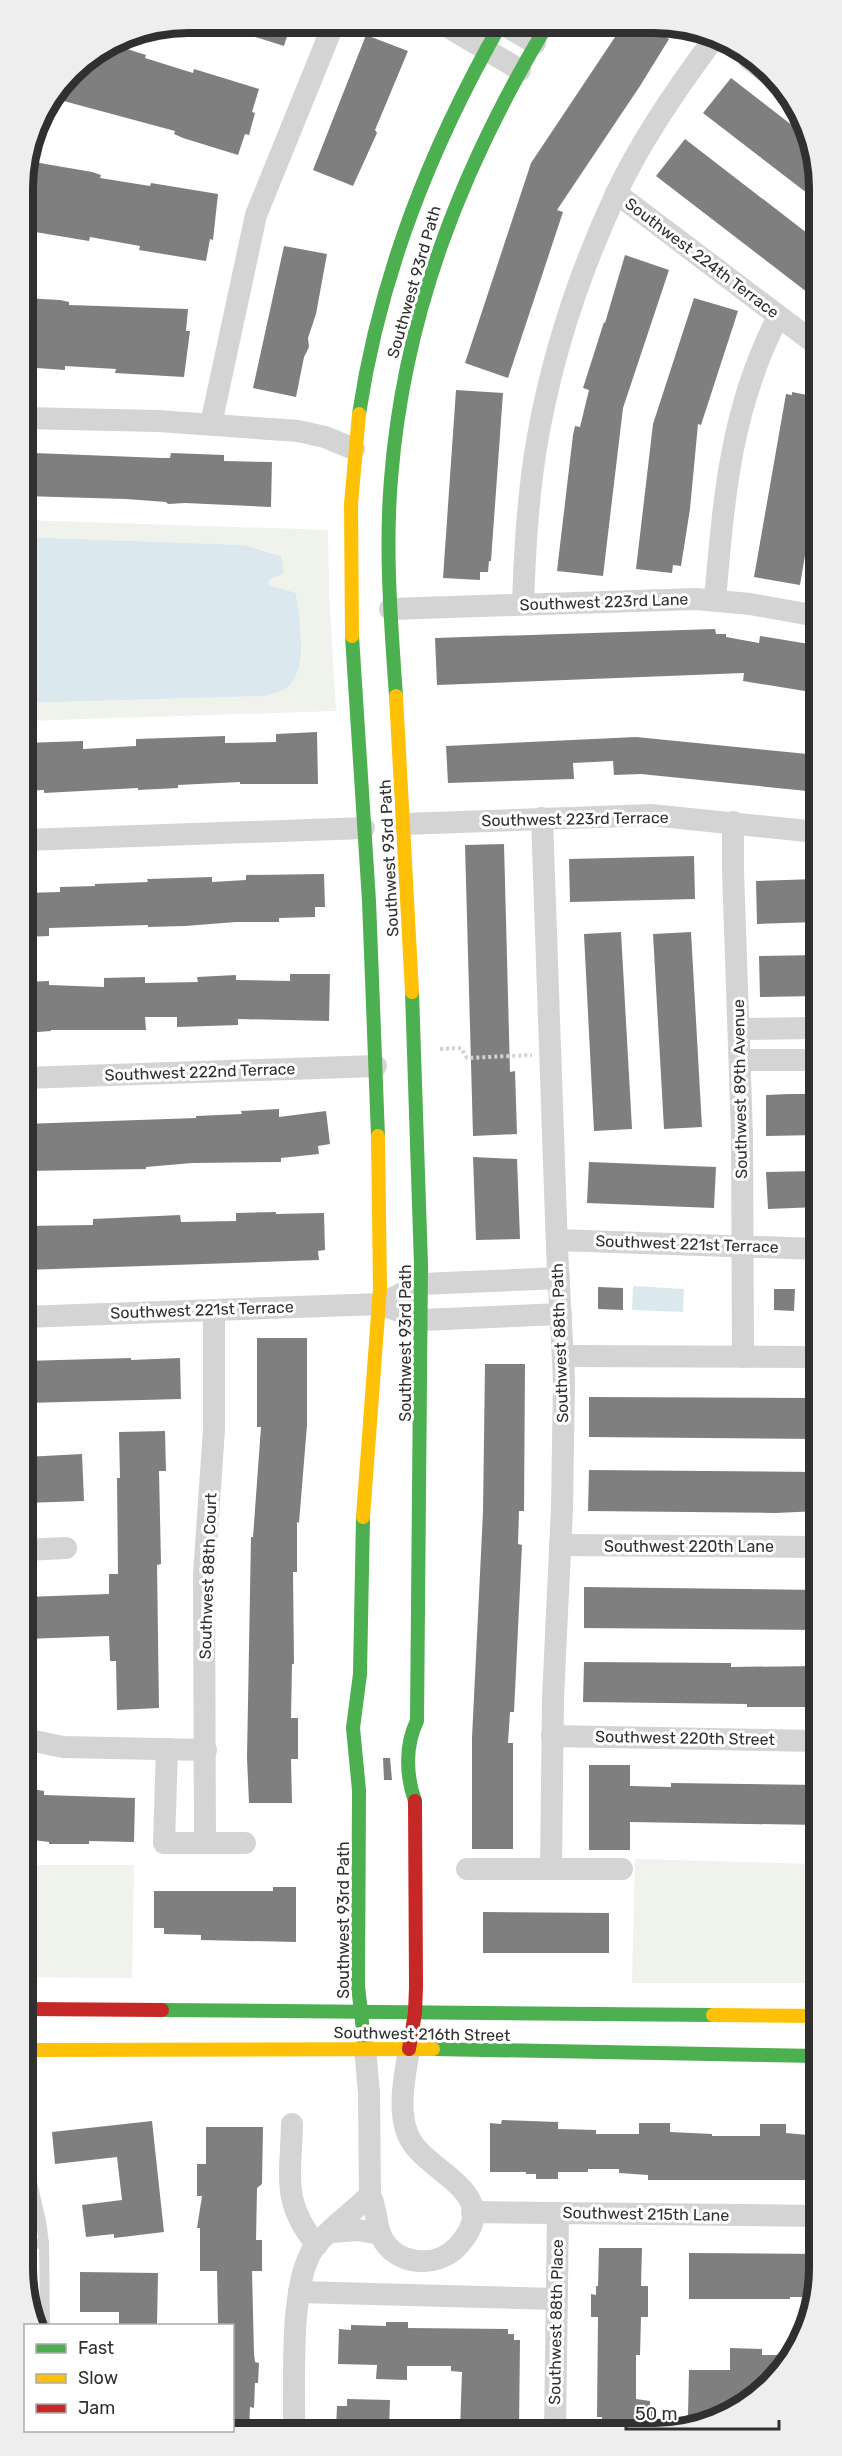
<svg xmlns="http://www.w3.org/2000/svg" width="842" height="2456" font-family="Rubik,sans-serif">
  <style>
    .green { fill: #f0f2ec }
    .water { fill: #dbe9ee }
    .building { fill: #7f7f7f }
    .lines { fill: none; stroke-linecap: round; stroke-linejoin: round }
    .path { stroke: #d3d3d3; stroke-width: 4; stroke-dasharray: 3 3; stroke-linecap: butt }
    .lane { stroke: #d4d4d4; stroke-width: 10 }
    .street { stroke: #d4d4d4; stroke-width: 22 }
    .fast { stroke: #4caf50; stroke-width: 14 }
    .slow { stroke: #ffc107; stroke-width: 14 }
    .jam { stroke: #c62828; stroke-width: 14 }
    .labels { text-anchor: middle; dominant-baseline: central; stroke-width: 6; stroke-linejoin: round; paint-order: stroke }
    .street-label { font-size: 16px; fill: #303030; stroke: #fff }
    .rim { fill: none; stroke: #303030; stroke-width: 8 }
  </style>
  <rect width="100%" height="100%" fill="#fff"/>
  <g class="green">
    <path d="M 23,520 L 328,530 L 329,594 L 336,711 L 24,721 L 24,703 L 264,696 L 297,671 L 301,635 L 296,593 L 269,585 L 273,553 L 245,545 L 23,537 Z"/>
    <path d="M 635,1859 L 819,1864 L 819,1983 L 632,1983 Z"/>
    <path d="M 25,1863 L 35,1865 L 134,1865 L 132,1978 L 25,1977 Z"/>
  </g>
  <g class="water">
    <path d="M 23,537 L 245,545 L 281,556 L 284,573 L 269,580 L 269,585 L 296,593 C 299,618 310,670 286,688 C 280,692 271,694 264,696 L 24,703 Z"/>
    <path d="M 633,1286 L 684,1289 L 683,1312 L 632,1310 Z"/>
  </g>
  <g class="building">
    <path d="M 224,23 L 291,23 L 284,46 L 224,27 Z"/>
    <path d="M 623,25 L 656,26 L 665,32 L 663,35 L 669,39 L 640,86 L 557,210 L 563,212 L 508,378 L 465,363 L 531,163 Z"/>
    <path d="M 366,35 L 408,51 L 375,130 L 377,133 L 353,186 L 313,170 Z"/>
    <path d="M 111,44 L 146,55 L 145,58 L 193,73 L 194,69 L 259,89 L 252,112 L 255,113 L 249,135 L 245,134 L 238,155 L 183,138 L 174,134 L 175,131 L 60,100 L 66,80 L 79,64 Z"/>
    <path d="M 731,78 L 806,136 L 816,156 L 816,200 L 703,113 Z"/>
    <path d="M 685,139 L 816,240 L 816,299 L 656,176 Z"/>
    <path d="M 34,162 L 92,172 L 101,175 L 100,178 L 150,186 L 151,183 L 218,194 L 213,240 L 210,239 L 206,261 L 139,250 L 140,246 L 90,237 L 89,241 L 23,230 L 26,206 L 23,204 L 27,183 L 31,183 Z"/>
    <path d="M 284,246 L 327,254 L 316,314 L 308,338 L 309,347 L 304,357 L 296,397 L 253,388 Z"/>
    <path d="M 625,255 L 669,270 L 623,408 L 603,576 L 557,571 L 573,435 L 575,426 L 580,427 L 589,390 L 583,388 L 604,322 L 605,323 Z"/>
    <path d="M 23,298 L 60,300 L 69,302 L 69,305 L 188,309 L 186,331 L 190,331 L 184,377 L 115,373 L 116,369 L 65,366 L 65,370 L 23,367 Z"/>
    <path d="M 694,298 L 738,311 L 701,425 L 698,424 L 690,509 L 681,566 L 673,565 L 672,573 L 636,569 L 653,424 Z"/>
    <path d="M 456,390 L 503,393 L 491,561 L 489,561 L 488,572 L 480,572 L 480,580 L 443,578 Z"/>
    <path d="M 792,392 L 817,397 L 817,485 L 800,585 L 754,577 L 786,394 L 792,395 Z"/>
    <path d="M 34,453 L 162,458 L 170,458 L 171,453 L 198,454 L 224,455 L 224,461 L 272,462 L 271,507 L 185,503 L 168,504 L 166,502 L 126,499 L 23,496 L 23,455 L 33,456 Z"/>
    <path d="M 715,629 L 716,634 L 726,634 L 726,637 L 759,643 L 760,636 L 815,645 L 817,693 L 743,681 L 744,673 L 437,685 L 435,638 Z"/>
    <path d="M 317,732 L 318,784 L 240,784 L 240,782 L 178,785 L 178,788 L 138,790 L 138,788 L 44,793 L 44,790 L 24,791 L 24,743 L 83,741 L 83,749 L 136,746 L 136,739 L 225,736 L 225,743 L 276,742 L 276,734 Z"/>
    <path d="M 636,737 L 817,755 L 817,792 L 641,774 L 614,775 L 613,761 L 573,763 L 574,779 L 448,783 L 446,746 Z"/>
    <path d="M 504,844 L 510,1072 L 515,1071 L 517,1134 L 473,1136 L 465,845 Z"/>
    <path d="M 694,856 L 695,899 L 570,902 L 569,859 Z"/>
    <path d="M 324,874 L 325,907 L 315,907 L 315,917 L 279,918 L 279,922 L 236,922 L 185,926 L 148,927 L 148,925 L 49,928 L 49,936 L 24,937 L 24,893 L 60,892 L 60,887 L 95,886 L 95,884 L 148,882 L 147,879 L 212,877 L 212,882 L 246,880 L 246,875 Z"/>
    <path d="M 817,879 L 817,922 L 757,924 L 756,881 Z"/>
    <path d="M 621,932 L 632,1129 L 594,1131 L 584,934 Z"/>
    <path d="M 691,932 L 702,1127 L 664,1129 L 653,934 Z"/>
    <path d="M 817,955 L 817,996 L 760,997 L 759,956 Z"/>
    <path d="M 290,974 L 330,974 L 329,1021 L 238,1019 L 238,1025 L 177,1027 L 177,1017 L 145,1017 L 146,1030 L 51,1030 L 51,1031 L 24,1033 L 24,982 L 49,981 L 49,985 L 104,987 L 104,978 L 145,977 L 145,983 L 198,982 L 197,977 L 236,975 L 236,980 L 290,981 Z"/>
    <path d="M 789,1094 L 818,1094 L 818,1135 L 766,1136 L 766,1095 Z"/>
    <path d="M 279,1109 L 279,1117 L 326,1111 L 330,1144 L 318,1146 L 319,1154 L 281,1158 L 281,1162 L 192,1163 L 146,1167 L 146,1169 L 24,1171 L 24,1124 L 196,1118 L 196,1116 L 242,1114 L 241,1111 Z"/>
    <path d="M 473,1157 L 517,1159 L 520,1239 L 476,1240 Z"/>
    <path d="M 589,1162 L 716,1167 L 714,1208 L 587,1203 Z"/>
    <path d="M 818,1171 L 818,1207 L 768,1209 L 766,1172 Z"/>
    <path d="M 276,1212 L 276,1214 L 324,1213 L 325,1250 L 318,1251 L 319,1260 L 24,1270 L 24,1226 L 93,1225 L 93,1219 L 180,1215 L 181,1222 L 236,1221 L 236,1213 Z"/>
    <path d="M 598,1287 L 623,1288 L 623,1310 L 598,1309 Z"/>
    <path d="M 774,1289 L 795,1289 L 794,1311 L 774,1310 Z"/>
    <path d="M 257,1338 L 307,1338 L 307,1425 L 299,1523 L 297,1522 L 297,1572 L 293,1572 L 294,1664 L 292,1664 L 291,1718 L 298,1718 L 298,1759 L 291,1759 L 292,1803 L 249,1803 L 247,1758 L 251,1537 L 253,1537 L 261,1427 L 257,1427 Z"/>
    <path d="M 131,1358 L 131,1360 L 180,1358 L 181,1399 L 25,1403 L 24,1361 Z"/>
    <path d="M 485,1364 L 525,1364 L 524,1511 L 519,1511 L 518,1544 L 522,1545 L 518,1629 L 514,1712 L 510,1712 L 508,1743 L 513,1743 L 513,1849 L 472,1849 L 472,1738 L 483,1512 Z"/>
    <path d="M 589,1397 L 808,1398 L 818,1400 L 818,1439 L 589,1437 Z"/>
    <path d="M 165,1431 L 166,1471 L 159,1471 L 161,1564 L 157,1565 L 159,1708 L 117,1710 L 116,1661 L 110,1661 L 109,1636 L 25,1639 L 25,1597 L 109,1594 L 109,1574 L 118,1574 L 117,1478 L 120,1478 L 119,1432 Z"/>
    <path d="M 82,1454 L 84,1501 L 25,1503 L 25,1457 Z"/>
    <path d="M 589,1470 L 818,1472 L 818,1511 L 776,1513 L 588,1511 Z"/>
    <path d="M 584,1587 L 818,1590 L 818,1630 L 584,1628 Z"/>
    <path d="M 584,1662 L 731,1663 L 731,1667 L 818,1666 L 818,1707 L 747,1707 L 747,1704 L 583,1702 Z"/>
    <path d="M 383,1758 L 390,1758 L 392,1780 L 384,1780 Z"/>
    <path d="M 589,1765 L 630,1765 L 630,1786 L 671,1787 L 671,1783 L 818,1785 L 819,1825 L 630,1822 L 630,1850 L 589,1850 Z"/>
    <path d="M 25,1788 L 44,1791 L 44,1795 L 135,1798 L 134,1842 L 89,1841 L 89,1844 L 49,1844 L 49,1842 L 25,1839 Z"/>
    <path d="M 273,1887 L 296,1887 L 296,1942 L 201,1940 L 201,1935 L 164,1934 L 164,1928 L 154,1928 L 154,1891 L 273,1891 Z"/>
    <path d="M 483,1912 L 609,1913 L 609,1953 L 483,1953 Z"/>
    <path d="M 502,2120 L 558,2122 L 558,2129 L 596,2130 L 596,2134 L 639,2134 L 639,2123 L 670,2123 L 670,2132 L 712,2134 L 712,2136 L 760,2136 L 760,2124 L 786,2124 L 786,2133 L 819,2136 L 819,2180 L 648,2180 L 648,2175 L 619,2173 L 619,2169 L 588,2169 L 588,2172 L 558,2172 L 558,2179 L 536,2179 L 536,2174 L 526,2174 L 526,2172 L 490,2172 L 490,2123 L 501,2124 Z"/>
    <path d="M 152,2121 L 164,2232 L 114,2238 L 114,2234 L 86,2237 L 82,2205 L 122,2200 L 117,2157 L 55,2164 L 52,2132 Z"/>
    <path d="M 206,2127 L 263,2127 L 262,2184 L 257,2188 L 256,2240 L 262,2240 L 262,2271 L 252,2271 L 254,2354 L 255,2362 L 259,2363 L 258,2383 L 255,2383 L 254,2408 L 250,2407 L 249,2430 L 232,2430 L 232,2325 L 218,2325 L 217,2271 L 200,2271 L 200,2228 L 197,2228 L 202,2196 L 197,2196 L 197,2164 L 206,2164 Z"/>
    <path d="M 599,2248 L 642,2248 L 641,2286 L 648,2286 L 648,2317 L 641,2317 L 640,2355 L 636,2355 L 636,2399 L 650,2401 L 650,2409 L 657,2409 L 657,2427 L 606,2429 L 607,2422 L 602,2422 L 602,2417 L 597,2417 L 598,2317 L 591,2317 L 591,2294 L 596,2295 L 596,2286 L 598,2286 Z"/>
    <path d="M 689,2253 L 819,2254 L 819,2278 L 816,2291 L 805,2291 L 805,2297 L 790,2297 L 790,2299 L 689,2299 Z"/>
    <path d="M 80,2272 L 158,2273 L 157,2325 L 119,2325 L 119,2312 L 80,2312 Z"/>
    <path d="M 386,2322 L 408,2322 L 408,2328 L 508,2329 L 508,2334 L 514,2334 L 514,2340 L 520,2340 L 519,2430 L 460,2430 L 462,2372 L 451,2371 L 451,2366 L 407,2366 L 407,2380 L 376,2379 L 377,2365 L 338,2364 L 339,2329 L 351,2330 L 351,2325 L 386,2326 Z"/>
    <path d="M 730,2348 L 762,2349 L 762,2355 L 786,2355 L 786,2365 L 779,2377 L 737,2411 L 719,2411 L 719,2415 L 688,2415 L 689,2370 L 730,2370 Z"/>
    <path d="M 347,2399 L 390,2400 L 389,2430 L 336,2429 L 337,2406 L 347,2406 Z"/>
  </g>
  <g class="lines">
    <path class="path" d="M 440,1049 L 461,1048 L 467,1058 L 532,1055"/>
    <g class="lane">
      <path d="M 26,2156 L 41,2221 L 44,2243 L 45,2326"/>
      <path d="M 26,2245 L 44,2243"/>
    </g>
    <g class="street">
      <path d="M 443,24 L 520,70"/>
      <path d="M 504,25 L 535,43"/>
      <path d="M 749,59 L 775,79"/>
      <path d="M 616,193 L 817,345"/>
      <path d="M 23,418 L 158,421 L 298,431 L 325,437 L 354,449"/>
      <path d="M 211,424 L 256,215 L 334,23"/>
      <path d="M 715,600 C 724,498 730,410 778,317"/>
      <path d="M 523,604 C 525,548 528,492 538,436 C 553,353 580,271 616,194 C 641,140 677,88 713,40"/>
      <path d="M 390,609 L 696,599 L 750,604 L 817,616"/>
      <path d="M 542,818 L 557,1248 L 564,1380 L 562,1508 L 553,1698 L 551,1869"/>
      <path d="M 733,822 L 733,870 L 742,1135 L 743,1357"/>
      <path d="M 404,824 L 651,815 L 817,832"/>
      <path d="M 24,840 L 364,828"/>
      <path d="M 740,1029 L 817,1028"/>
      <path d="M 741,1060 L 817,1060"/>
      <path d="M 24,1078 L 376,1066"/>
      <path d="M 557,1240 L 818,1249"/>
      <path d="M 380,1304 L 422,1284 L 559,1278"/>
      <path d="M 24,1317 L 380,1304 L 422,1320 L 561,1314"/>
      <path d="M 563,1356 L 818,1357"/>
      <path d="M 560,1545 L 818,1547"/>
      <path d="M 25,1550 L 66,1548"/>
      <path d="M 552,1736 L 818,1741"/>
      <path d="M 25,1739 L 63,1747 L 206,1750"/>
      <path d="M 167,1749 L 164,1843 L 245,1843"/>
      <path d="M 205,1843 L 204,1575 L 214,1429 L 214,1310"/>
      <path d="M 467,1869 L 622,1869"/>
      <path d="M 365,2048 L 369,2093 L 370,2195 C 378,2211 375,2224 382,2238 C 396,2265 436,2269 457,2247 C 509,2192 423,2173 408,2135 C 397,2109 405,2076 409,2049"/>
      <path d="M 292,2124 C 291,2175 281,2203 317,2245"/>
      <path d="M 472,2212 L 819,2216"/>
      <path d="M 331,2232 L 358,2230 L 380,2234"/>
      <path d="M 299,2292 L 556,2299"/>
      <path d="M 294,2430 C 295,2386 288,2279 316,2245 C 331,2227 353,2212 370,2195"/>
      <path d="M 555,2430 L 558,2213"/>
    </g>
    <g class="fast">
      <path d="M 359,414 C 380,274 431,147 500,25"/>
      <path d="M 352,636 L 369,901 L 378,1136"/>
      <path d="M 396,696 C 391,624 385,551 391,479 C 404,313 462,167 547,25"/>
      <path d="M 412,992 L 421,1265 L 417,1721 C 405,1745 406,1776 415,1801"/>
      <path d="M 363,1517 L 360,1674 L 353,1728 L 359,1790 L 358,1986 L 365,2048"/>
      <path d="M 162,2010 L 713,2015"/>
      <path d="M 433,2049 L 819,2056"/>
    </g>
    <g class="slow">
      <path d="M 352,636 L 351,504 L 359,414"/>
      <path d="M 396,696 L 412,992"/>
      <path d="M 363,1517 L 380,1288 L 378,1136"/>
      <path d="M 713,2015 L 819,2016"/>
      <path d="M 25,2050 L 433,2049"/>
    </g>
    <g class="jam">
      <path d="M 25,2009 L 162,2010"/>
      <path d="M 409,2049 L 415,2013 L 416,1987 L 415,1801"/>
    </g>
  </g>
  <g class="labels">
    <g class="street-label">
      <text transform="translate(702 258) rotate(37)">Southwest 224th Terrace</text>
      <text transform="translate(414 282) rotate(-74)">Southwest 93rd Path</text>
      <text transform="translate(604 602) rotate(-2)">Southwest 223rd Lane</text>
      <text transform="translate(575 819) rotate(-1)">Southwest 223rd Terrace</text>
      <text transform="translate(389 858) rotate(-93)">Southwest 93rd Path</text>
      <text transform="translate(200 1072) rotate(-2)">Southwest 222nd Terrace</text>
      <text transform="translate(740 1089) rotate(-91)">Southwest 89th Avenue</text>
      <text transform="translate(687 1244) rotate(2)">Southwest 221st Terrace</text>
      <text transform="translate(202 1310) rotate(-2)">Southwest 221st Terrace</text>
      <text transform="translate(405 1343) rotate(-90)">Southwest 93rd Path</text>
      <text transform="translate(560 1343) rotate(-92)">Southwest 88th Path</text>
      <text x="689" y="1546">Southwest 220th Lane</text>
      <text transform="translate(208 1576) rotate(-88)">Southwest 88th Court</text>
      <text transform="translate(685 1738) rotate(1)">Southwest 220th Street</text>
      <text transform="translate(343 1920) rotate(-90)">Southwest 93rd Path</text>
      <text transform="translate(422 2034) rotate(1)">Southwest 216th Street</text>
      <text transform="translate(646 2214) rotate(1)">Southwest 215th Lane</text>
      <text transform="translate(556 2322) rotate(-89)">Southwest 88th Place</text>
    </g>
  </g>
  <path d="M0 0H842V2456H0ZM188 33H654A155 155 0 0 1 809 188V2268A155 155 0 0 1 654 2423H188A155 155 0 0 1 33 2268V188A155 155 0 0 1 188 33Z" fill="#eee" fill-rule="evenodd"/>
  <path class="rim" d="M188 33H654A155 155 0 0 1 809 188V2268A155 155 0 0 1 654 2423H188A155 155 0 0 1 33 2268V188A155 155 0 0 1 188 33Z"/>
  <rect x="24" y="2324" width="210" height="108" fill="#ffffff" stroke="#acacac" stroke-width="1.5"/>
  <rect x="36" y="2344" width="30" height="9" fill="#4caf50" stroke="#acacac" stroke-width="1.5"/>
  <text x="78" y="2354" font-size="18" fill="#303030">Fast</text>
  <rect x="36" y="2374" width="30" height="9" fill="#ffc107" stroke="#acacac" stroke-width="1.5"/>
  <text x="78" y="2384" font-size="18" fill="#303030">Slow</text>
  <rect x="36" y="2404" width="30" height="9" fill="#c62828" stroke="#acacac" stroke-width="1.5"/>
  <text x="78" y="2414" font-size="18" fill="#303030">Jam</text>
  <path d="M626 2420v9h153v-9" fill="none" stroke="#303030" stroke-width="3"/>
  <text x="635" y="2420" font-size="18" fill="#303030" stroke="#ffffff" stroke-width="4.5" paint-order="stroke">50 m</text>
</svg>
